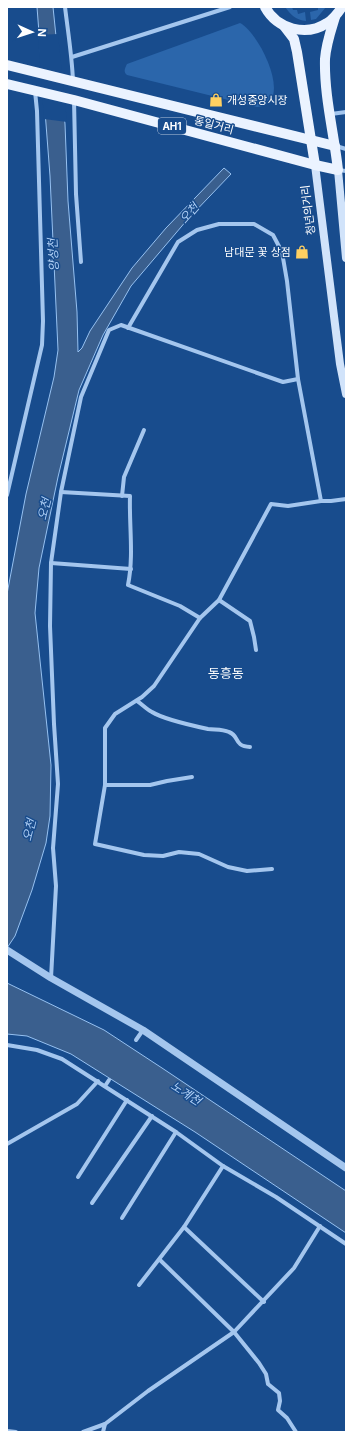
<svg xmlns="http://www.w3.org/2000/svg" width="353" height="1439" font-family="Inter,'Noto Sans KR',sans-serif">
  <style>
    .green { fill: #2b66ab }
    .water { fill: #3a5f8e; stroke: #96c1f1 }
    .pier { fill: #184c8d }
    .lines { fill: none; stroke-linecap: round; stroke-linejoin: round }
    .minor { stroke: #a4c6ee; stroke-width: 4 }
    .tertiary { stroke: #a4c6ee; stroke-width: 7 }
    .secondary { stroke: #d1e3fa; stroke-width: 8 }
    .primary { stroke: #ebf3ff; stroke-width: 10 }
    .labels { text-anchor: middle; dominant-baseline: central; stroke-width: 3; stroke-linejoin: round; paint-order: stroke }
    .shield { fill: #184c8d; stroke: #bac9dd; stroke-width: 1 }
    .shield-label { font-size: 10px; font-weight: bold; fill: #fff }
    .poi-label { font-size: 11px; fill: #fff; stroke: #184c8d; text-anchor: start }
    .street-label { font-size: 11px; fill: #fff; stroke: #184c8d }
    .water-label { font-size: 12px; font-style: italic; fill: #b0d0f6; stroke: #184c8d }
    .quarter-label { font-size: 13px; fill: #fff; stroke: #184c8d }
  </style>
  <rect width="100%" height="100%" fill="#184c8d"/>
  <g class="green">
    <path d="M 285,7 L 292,7 L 293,10 L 297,10 L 298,14 L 305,12 L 306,21 C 296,20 291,15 285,7 Z"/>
    <path d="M 318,7 L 326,7 L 316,19 L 311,20 L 310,12 L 318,10 Z"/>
    <path d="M 240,23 C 260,33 295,106 257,107 L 127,75 C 123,72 125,68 127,64 Z"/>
  </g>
  <g class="water">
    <path d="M 37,7 L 53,7 L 65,124 L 68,201 L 77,312 L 78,352 L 82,348 L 90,331 L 132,268 L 166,228 L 224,168 L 231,174 L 187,220 L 131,286 L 103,335 L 79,390 L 58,477 L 39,568 L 35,613 L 51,765 L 50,816 L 46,843 L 32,890 L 15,936 L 7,948 L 7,594 L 26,494 L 54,377 L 58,350 L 50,176 Z"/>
    <path d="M 7,983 L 104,1030 L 162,1068 L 346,1191 L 346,1233 L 195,1132 L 71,1054 L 27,1036 L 7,1034 Z"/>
  </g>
  <path class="pier" d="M 58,34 L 67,122 L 44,119 L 38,35 Z"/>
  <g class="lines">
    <g class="minor">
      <path d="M 65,7 C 68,32 72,56 73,81"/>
      <path d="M 72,57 L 230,7"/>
      <path d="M 74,100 L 76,194 L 81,262"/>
      <path d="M 331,114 L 346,112"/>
      <path d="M 336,146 L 346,149"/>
      <path d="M 338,170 L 346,171"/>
      <path d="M 128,328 L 178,242 L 197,230 L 219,224 L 254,224 L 273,235 L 282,252 L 287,281 L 298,379 L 321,501 L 331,501 L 346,499"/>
      <path d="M 61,492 L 130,496 C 129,526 134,555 128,585 L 180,606 L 200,618"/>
      <path d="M 7,495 L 42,345 L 43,321 L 37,111 L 35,91"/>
      <path d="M 122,496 L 124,477 L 144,430"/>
      <path d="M 51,563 L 131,569"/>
      <path d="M 219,600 L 250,621 L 254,637 L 256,650"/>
      <path d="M 137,701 C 142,704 146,709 152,712 C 163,719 194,726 208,729 C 215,730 222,729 229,732 C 240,736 233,746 250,747"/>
      <path d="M 105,785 L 150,785 L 167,781 L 192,777"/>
      <path d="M 272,869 L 247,871 L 228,867 L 199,854 L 179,852 L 163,856 L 144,855 L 95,844 L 105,785 L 105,728 L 115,714 L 142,697 L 154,686 L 200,618 L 219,600 L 271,504 L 288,506 L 321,501"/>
      <path d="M 51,978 L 56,886 L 53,848 L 58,784 L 54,724 L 50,626 L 51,563 L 61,492 L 81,397 L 109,330 L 121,325 L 283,382 L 298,379"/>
      <path d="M 136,1040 L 143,1030"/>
      <path d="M 7,1045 L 37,1050 L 62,1059 L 176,1132 L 223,1166 L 276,1197 L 346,1244"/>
      <path d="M 105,1086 L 109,1080"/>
      <path d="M 7,1144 L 77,1104 L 98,1081"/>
      <path d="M 78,1177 L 127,1100"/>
      <path d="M 92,1203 L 152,1116"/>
      <path d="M 122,1218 L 176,1132"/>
      <path d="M 184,1227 L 264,1302"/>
      <path d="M 160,1260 L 234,1332 L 259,1363 L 266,1374 L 268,1384 L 279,1393 L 280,1401 L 278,1410 L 287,1418 L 296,1432"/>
      <path d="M 139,1285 L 184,1227 L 223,1166"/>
      <path d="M 7,1431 L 16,1432"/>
      <path d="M 83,1432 L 105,1424 L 148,1391 L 234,1332 L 294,1268 L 320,1226"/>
      <path d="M 103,1432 L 105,1424"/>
    </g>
    <path class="tertiary" d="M 7,950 L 51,978 L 143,1030 L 346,1168"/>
    <g class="secondary">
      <path d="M 315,165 L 340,364 L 346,394"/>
      <path d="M 338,170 L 346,258"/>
    </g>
    <g class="primary">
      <path d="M 265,7 C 277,29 306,37 327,23 C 334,19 338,13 342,7"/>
      <path d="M 284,26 L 294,39 L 297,52 L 315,165"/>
      <path d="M 7,65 L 335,146"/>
      <path d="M 7,84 L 74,100 L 315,165 L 338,170 C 334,133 324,96 325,59 C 326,44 331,30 335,17"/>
    </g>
  </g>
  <defs>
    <g id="shop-bare" transform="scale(1.08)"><path d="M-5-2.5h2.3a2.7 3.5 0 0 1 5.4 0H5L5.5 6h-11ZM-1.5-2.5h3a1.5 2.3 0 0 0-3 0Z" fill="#ffd061" stroke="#184c8d" stroke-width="2.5" paint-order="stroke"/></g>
  </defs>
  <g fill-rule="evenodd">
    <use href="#shop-bare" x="216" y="100"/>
    <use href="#shop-bare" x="302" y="252"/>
  </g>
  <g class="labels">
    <rect class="shield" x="158" y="118" width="28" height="16" rx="3"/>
    <g class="shield-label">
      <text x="172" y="126">AH1</text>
    </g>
    <g class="poi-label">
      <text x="227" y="100">개성중앙시장</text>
      <text x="291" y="252" text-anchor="end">남대문 꽃 상점</text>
    </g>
    <g class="street-label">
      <text transform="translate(214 125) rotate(15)">통일거리</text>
      <text transform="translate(308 210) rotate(-97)">청년의거리</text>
    </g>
    <g class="water-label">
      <text transform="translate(189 213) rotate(-48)">오천</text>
      <text transform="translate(53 255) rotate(-93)">양성천</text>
      <text transform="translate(44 509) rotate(-76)">오천</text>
      <text transform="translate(29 830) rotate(-76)">오천</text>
      <text transform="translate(186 1093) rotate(33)">노계천</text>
    </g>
    <g class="quarter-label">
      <text x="226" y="673">동흥동</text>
    </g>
  </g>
  <rect width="353" height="1439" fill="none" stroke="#ffffff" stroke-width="16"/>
  <g transform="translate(32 32) rotate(93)" stroke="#184c8d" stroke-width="3" paint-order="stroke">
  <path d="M0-3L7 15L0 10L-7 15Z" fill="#ffffff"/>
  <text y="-6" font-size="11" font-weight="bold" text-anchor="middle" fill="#ffffff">N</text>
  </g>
</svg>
